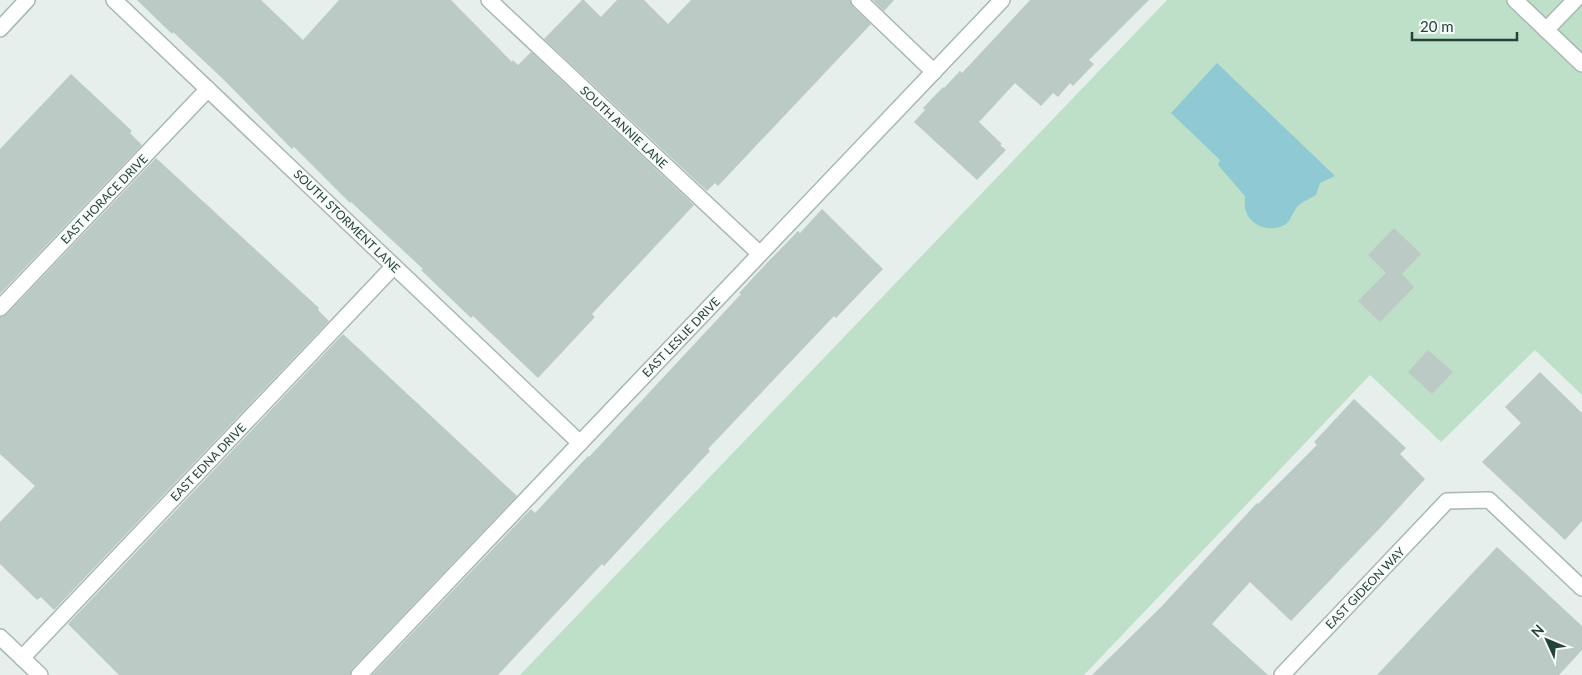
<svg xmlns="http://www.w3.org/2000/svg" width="1582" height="675" font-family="Lato,sans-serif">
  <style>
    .green { fill: #bfe0c8 }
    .water { fill: #8ec9d4 }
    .building { fill: #bbcac4 }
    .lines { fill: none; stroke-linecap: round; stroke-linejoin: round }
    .minor-casing { stroke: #a8b8b2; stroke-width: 18 }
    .minor { stroke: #fff; stroke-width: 15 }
    .labels { text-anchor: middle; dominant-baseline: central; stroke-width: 4; stroke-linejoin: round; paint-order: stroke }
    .street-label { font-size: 12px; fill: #24423a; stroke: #f7fbf9 }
  </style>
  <rect width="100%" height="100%" fill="#e6efeb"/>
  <path class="green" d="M 1167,0 L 1582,0 L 1582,395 L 1535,350 L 1441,442 L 1370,375 L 1084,675 L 520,675 Z"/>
  <path class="water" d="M 1217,63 L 1335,176 L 1320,183 L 1316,195 C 1311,198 1304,201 1299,205 C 1293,210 1292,219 1286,224 C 1273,233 1250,227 1246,211 C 1244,207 1245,201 1245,196 L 1218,165 L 1220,160 L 1171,113 Z"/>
  <g class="building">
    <path d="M 137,0 L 261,0 L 303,40 L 339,0 L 451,0 L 512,62 L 513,60 L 518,65 L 531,52 L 694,205 L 592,314 L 595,317 L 538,378 L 473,316 L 471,318 L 421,270 L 423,269 L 351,202 L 350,203 L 294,147 L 292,149 L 224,80 L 173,32 L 172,34 Z"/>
    <path d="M 582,0 L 584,0 L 601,17 L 617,0 L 644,0 L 668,24 L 691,0 L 850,0 L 853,7 L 871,24 L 718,186 L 715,183 L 707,191 L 544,39 Z"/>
    <path d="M 873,0 L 894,0 L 884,11 Z"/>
    <path d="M 1030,0 L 1149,0 L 1089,60 L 1094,64 L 1073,86 L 1070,83 L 1058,97 L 1053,93 L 1041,106 L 1015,83 L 979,122 L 1002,144 L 1000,145 L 1006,150 L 977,180 L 914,122 L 925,110 L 923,108 L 943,87 L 944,88 L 960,71 L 962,73 Z"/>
    <path d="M 71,74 L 132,131 L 130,133 L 142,145 L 0,294 L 0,149 Z"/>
    <path d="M 156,158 L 319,308 L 318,310 L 329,321 L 54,610 L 41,597 L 37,600 L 0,564 L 0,522 L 35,486 L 0,454 L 0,317 L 7,314 Z"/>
    <path d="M 822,209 L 883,269 L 836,318 L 834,316 L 708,449 L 710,451 L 604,566 L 602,564 L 498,675 L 372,675 L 531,509 L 535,513 L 588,456 L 589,457 L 741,294 L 739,293 L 765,265 L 798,231 L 800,233 Z"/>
    <path d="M 1394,228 L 1421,254 L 1402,274 L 1414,287 L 1380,322 L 1358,301 L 1386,273 L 1368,255 Z"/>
    <path d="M 343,334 L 517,496 L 352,669 L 350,675 L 119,675 L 68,624 Z"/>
    <path d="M 1428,350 L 1453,372 L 1432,394 L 1408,372 Z"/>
    <path d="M 1540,372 L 1582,413 L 1582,521 L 1565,540 L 1482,462 L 1521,423 L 1505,407 Z"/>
    <path d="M 1354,399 L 1406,448 L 1400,454 L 1425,479 L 1382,526 L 1291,621 L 1250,582 L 1212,624 L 1268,675 L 1092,675 L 1162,606 L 1257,503 L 1258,504 L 1317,445 L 1314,442 Z"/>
    <path d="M 1497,547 L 1582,626 L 1582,650 L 1559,675 L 1377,675 Z"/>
  </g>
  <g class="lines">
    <g class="minor-casing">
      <g id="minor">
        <path d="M 114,0 L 580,443"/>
        <path d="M 489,0 L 760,254"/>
        <path d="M 859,0 L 934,72"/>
        <path d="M 1515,0 L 1582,64"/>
        <path d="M 0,29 L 27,0"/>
        <path d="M 1546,30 L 1575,0"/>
        <path d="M 0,308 L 208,89"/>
        <path d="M 0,637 L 40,675"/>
        <path d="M 22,658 L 394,266"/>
        <path d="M 359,675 L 1002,0"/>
        <path d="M 1282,675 L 1447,501 L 1489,500 L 1582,588"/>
      </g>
    </g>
    <use href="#minor" class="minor"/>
  </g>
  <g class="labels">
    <g class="street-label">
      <text transform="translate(624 127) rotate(43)">SOUTH ANNIE LANE</text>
      <text transform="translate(104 199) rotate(-46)">EAST HORACE DRIVE</text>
      <text transform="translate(347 221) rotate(44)">SOUTH STORMENT LANE</text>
      <text transform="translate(681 337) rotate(-46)">EAST LESLIE DRIVE</text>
      <text transform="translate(208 462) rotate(-46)">EAST EDNA DRIVE</text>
      <text transform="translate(1365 588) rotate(-46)">EAST GIDEON WAY</text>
    </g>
  </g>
  <g transform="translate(1547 640) rotate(314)" stroke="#f7fbf9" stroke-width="4" paint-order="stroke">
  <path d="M0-4L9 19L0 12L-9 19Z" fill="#24423a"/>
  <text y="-8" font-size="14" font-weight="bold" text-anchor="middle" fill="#24423a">N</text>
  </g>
  <path d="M1412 32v8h105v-8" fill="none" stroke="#24423a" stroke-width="2.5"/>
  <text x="1420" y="32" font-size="15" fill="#24423a" stroke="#f7fbf9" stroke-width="4" paint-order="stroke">20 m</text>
</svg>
